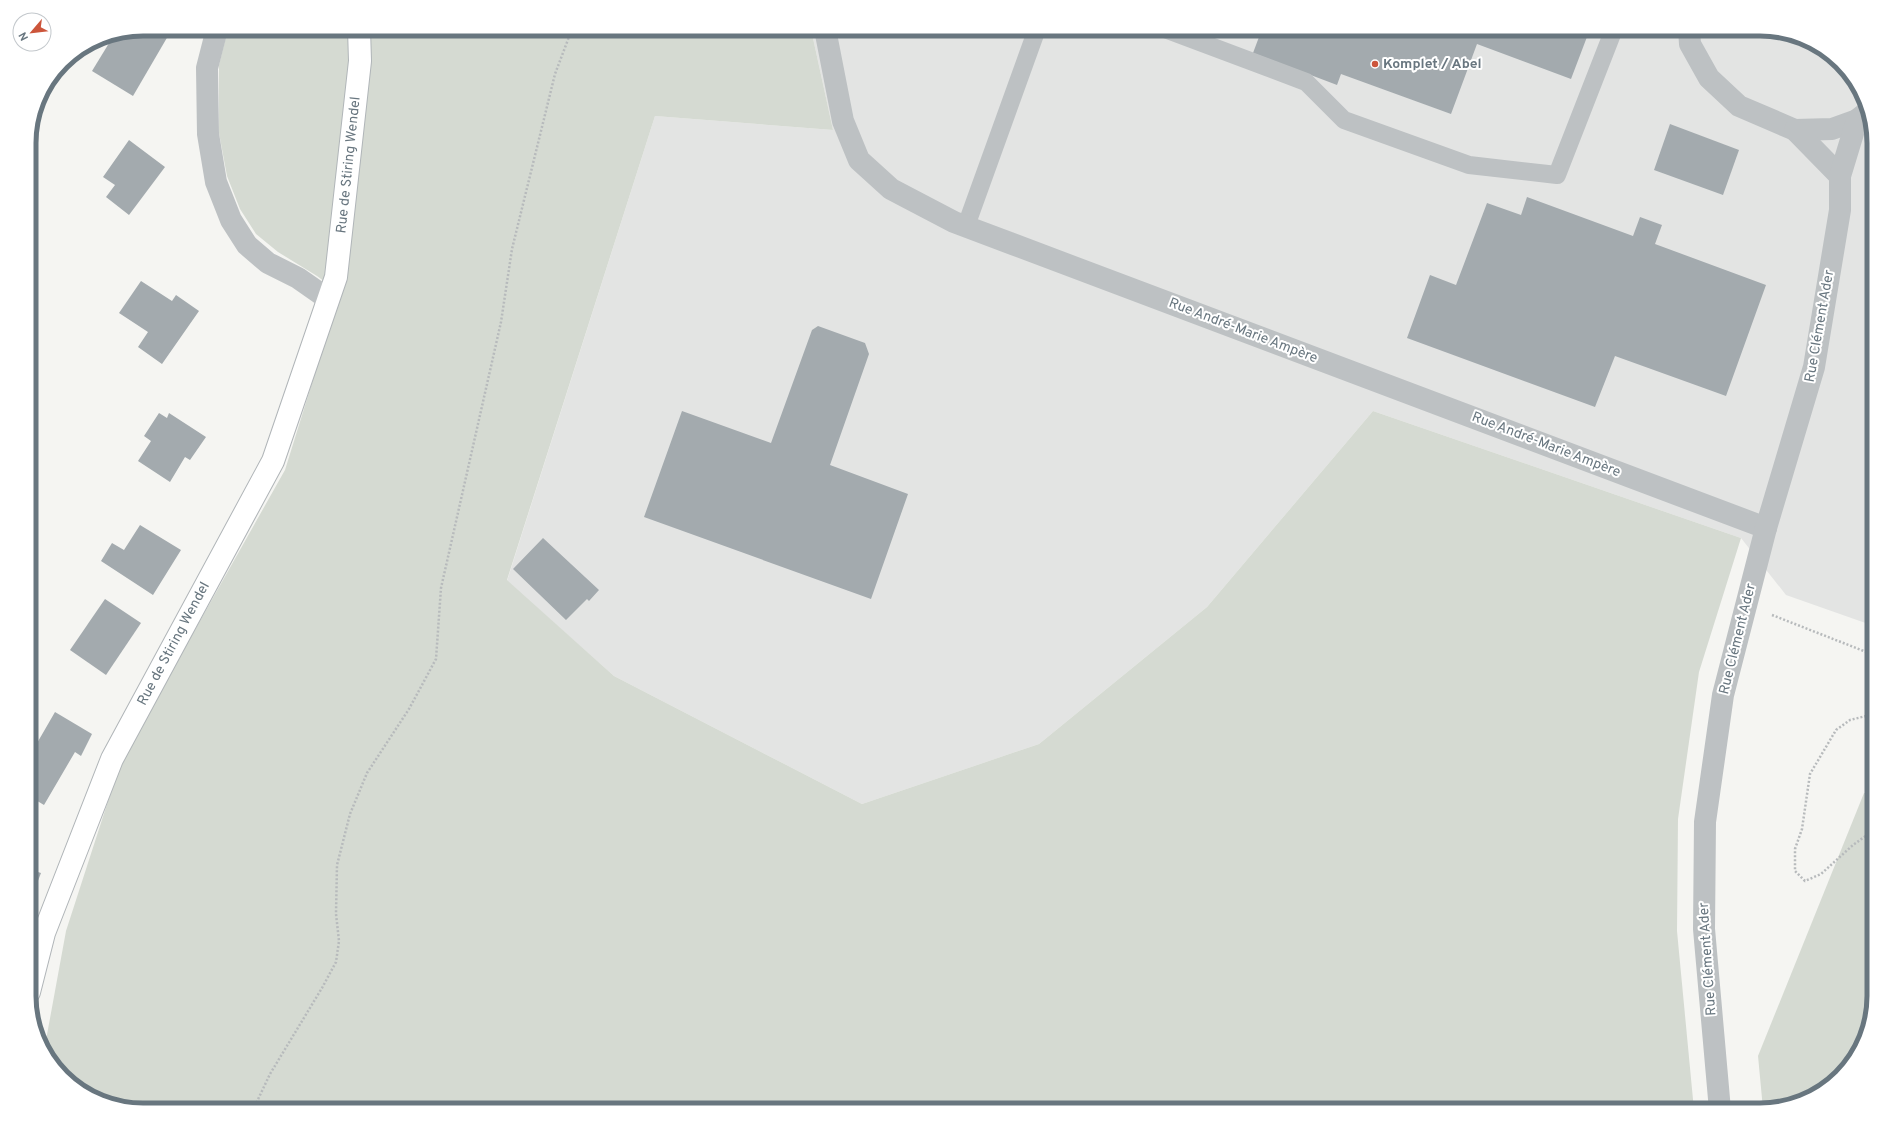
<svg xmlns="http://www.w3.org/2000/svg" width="1903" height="1139" font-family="Overpass,sans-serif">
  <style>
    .built { fill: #e3e4e3 }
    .green { fill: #d5dad2 }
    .building { fill: #a3aaae }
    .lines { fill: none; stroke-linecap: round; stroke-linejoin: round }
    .secondary-casing { stroke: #b0b5b8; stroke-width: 24 }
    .path { stroke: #b7babc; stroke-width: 2.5; stroke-dasharray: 2 2; stroke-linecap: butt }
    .service { stroke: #bdc1c3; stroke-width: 18 }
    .minor { stroke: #bdc1c3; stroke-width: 22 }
    .secondary { stroke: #fff; stroke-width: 22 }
    .poi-dot { fill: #cc553b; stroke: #fff; stroke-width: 1.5 }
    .labels { text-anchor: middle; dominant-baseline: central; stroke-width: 4; stroke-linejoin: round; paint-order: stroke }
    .poi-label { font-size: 14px; font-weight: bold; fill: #68767f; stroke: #fff; text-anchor: start }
    .street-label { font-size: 14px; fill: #68767f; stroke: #fff }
    .rim { fill: none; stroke: #68767f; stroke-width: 5 }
  </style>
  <rect width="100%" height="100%" fill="#f5f5f2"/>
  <path class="built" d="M 811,29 L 1760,29 L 1817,44 L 1859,86 L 1874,135 L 1874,626 L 1786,595 L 1741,538 L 1373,411 L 1207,607 L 1039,744 L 862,804 L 614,676 L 507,581 L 655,116 L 833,130 Z"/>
  <g class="green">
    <path d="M 228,29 L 811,29 L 833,130 L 655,116 L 507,580 L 614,676 L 862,804 L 1039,744 L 1207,607 L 1373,411 L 1741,538 L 1699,672 L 1678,819 L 1677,931 L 1694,1110 L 143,1110 L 86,1095 L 44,1051 L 66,931 L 121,761 L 285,470 L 340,293 L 317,276 L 278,252 L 256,234 L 240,209 L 227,176 L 219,133 L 219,65 Z"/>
    <path d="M 1864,793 L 1874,793 L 1874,997 L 1859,1053 L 1817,1095 L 1763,1109 L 1758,1056 Z"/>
  </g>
  <g class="building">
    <path d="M 143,29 L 157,29 L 168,36 L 133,96 L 92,71 L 114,35 Z"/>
    <path d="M 1262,29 L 1590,29 L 1571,79 L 1477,44 L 1451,114 L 1341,74 L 1337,85 L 1253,53 Z"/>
    <path d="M 1670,124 L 1739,150 L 1723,195 L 1654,170 Z"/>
    <path d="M 129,140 L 165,167 L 129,215 L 106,197 L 115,185 L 103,177 Z"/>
    <path d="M 1527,197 L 1633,236 L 1640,217 L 1662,225 L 1655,244 L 1766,285 L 1726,396 L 1615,356 L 1595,407 L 1407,338 L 1430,275 L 1456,285 L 1487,203 L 1521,215 Z"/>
    <path d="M 141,281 L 172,301 L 176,295 L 199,311 L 162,364 L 138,347 L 148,332 L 119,313 Z"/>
    <path d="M 818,326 L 865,343 L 869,354 L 830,465 L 908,494 L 871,599 L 644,517 L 682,411 L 771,443 L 812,330 Z"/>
    <path d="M 159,413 L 167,418 L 169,413 L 206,437 L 190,460 L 185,457 L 170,482 L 138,461 L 151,441 L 144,436 Z"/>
    <path d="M 140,525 L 181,550 L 153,595 L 101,561 L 112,543 L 124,550 Z"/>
    <path d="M 543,538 L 599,590 L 589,601 L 587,599 L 566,620 L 513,569 Z"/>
    <path d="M 105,599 L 141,623 L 106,675 L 70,650 Z"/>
    <path d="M 55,712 L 92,734 L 81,756 L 75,752 L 44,805 L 29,796 L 29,761 L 31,758 L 29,757 Z"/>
    <path d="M 29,856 L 36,859 L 32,870 L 41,873 L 29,904 Z"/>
  </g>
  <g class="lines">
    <g class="secondary-casing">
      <path id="secondary" d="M 29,992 L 44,933 L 112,759 L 273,461 L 336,277 L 360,61 L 359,29"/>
    </g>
    <g class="path">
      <path d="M 1772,615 L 1874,655"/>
      <path d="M 1874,714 L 1850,720 L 1836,730 L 1810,774 L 1802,829 L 1795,849 L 1795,871 L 1805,881 L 1821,874 L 1853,845 L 1874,830"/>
      <path d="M 253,1110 L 270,1074 L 322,988 L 336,962 L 339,941 L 336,914 L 337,865 L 350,814 L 367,773 L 409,709 L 436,659 L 441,588 L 501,322 L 512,249 L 555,74 L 572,29"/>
    </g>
    <g class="service">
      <path d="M 1165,29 L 1306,82 L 1344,120 L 1469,165 L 1557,175 L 1614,29"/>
      <path d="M 966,226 L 1037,29"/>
    </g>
    <g class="minor">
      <path d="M 217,29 L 207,68 L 208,134 L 216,182 L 231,220 L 247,245 L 268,263 L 298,278 L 328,299"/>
      <path d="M 825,29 L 843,121 L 859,160 L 891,189 L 954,222 L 1766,528"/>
      <path d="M 1689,29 L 1690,44 L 1709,78 L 1739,106 L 1795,130 L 1832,129 L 1857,120 L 1866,113"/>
      <path d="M 1795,130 L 1840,176"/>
      <path d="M 1720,1110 L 1704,929 L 1705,822 L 1723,695 L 1766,528 L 1814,367 L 1840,210 L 1840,176 L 1857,120"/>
    </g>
    <use href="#secondary" class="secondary"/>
  </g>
  <circle class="poi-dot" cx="1375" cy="64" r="4"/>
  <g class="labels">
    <g class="poi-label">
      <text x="1383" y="64">Komplet / Abel</text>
    </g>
    <g class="street-label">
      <text transform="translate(349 165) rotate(-84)">Rue de Stiring Wendel</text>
      <text transform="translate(1820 326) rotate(-80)">Rue Clément Ader</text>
      <text transform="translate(1243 331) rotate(21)">Rue André-Marie Ampère</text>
      <text transform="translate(1546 445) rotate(21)">Rue André-Marie Ampère</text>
      <text transform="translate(1738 639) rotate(-76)">Rue Clément Ader</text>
      <text transform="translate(174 644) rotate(-62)">Rue de Stiring Wendel</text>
      <text transform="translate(1708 959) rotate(-94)">Rue Clément Ader</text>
    </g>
  </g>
  <path d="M0 0H1903V1139H0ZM143 36H1760A107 107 0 0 1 1867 143V996A107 107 0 0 1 1760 1103H143A107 107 0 0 1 36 996V143A107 107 0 0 1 143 36Z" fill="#fff" fill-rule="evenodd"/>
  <path class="rim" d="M143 36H1760A107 107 0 0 1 1867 143V996A107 107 0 0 1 1760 1103H143A107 107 0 0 1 36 996V143A107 107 0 0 1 143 36Z"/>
  <g transform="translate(32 32) rotate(242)"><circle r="19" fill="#ffffff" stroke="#c3c8cc"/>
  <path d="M0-3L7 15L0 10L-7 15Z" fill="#cc553b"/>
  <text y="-6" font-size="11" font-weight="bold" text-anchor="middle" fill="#68767f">N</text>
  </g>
</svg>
